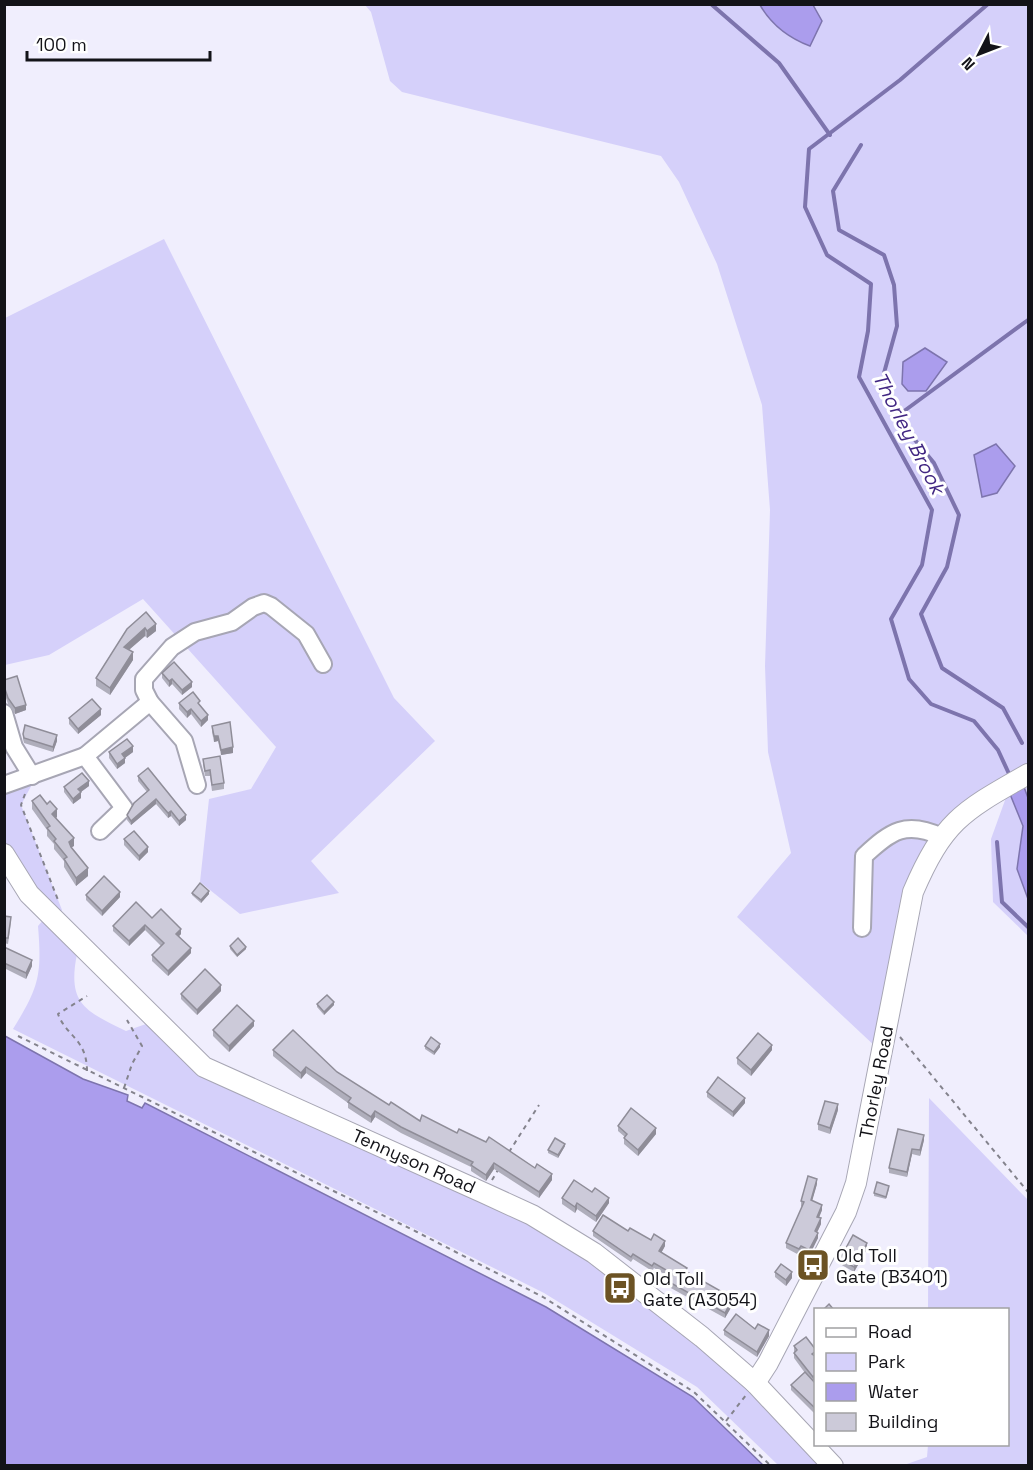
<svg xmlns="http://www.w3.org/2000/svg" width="1033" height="1470" font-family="'Space Grotesk',sans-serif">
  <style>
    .green { fill: #d5d0fa }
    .water { fill: #ab9ded; stroke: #7d74ad; stroke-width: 1.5 }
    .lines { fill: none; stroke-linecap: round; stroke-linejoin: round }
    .stream { stroke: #7d74ad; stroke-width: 4 }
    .minor-casing { stroke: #a7a6b4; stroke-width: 20 }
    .major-casing { stroke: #a7a6b4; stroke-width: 22 }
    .path { stroke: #84838d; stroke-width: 2; stroke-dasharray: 4.5 4.5; stroke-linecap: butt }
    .minor { stroke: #fff; stroke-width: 16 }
    .major { stroke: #fff; stroke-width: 20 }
    .wall { fill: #afaebb }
    .shaded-wall { fill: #8f8d98 }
    .building { fill: #cccad9; stroke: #8f8d98; stroke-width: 1.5 }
    .labels { text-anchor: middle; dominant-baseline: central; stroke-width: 6; stroke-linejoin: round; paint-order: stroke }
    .street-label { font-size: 18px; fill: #131318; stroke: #fff }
    .poi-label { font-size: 18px; fill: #131318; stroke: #fff; text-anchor: start }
    .water-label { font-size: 20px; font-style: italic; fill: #412682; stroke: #fff }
  </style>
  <rect width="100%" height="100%" fill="#f0eefd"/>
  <g class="green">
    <path d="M 365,5 L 1028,5 L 1028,767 L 940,827 L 877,1048 L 737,917 L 791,853 L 768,752 L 765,666 L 770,510 L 762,405 L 717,264 L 679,182 L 661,156 L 402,92 L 390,81 L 371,12 Z"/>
    <path d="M 164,239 L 394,698 L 435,741 L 311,861 L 339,893 L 240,914 L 200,882 L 209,799 L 251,789 L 276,747 L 143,599 L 49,655 L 5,665 L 5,318 Z"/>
    <path d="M 37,775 L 21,805 L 62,910 L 55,921 L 5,855 L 5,785 Z"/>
    <path d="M 1024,784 L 1028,790 L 1028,798 L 1024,787 L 1010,794 L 1023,826 L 1017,869 L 1028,899 L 1028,936 L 993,902 L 991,839 L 1008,792 Z"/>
    <path d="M 44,919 L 77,954 C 67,1004 85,1011 126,1031 L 146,1024 L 194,1069 L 528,1222 L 590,1259 L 646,1302 L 753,1393 L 823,1465 L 778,1465 L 697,1387 L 544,1293 L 13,1029 C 39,987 42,975 38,926 Z"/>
    <path d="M 929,1098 L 1028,1200 L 1028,1465 L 904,1465 L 927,1457 L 928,1445 L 1008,1444 L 1008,1310 L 928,1309 Z"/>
  </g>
  <g class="water">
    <path d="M 760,5 L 813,5 L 822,21 L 810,46 C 789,38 771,24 760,5 Z"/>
    <path d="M 925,348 L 947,362 L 926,391 L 908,391 L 902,384 L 903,362 Z"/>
    <path d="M 996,444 L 1015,466 L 997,493 L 982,497 L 974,455 Z"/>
    <path d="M 1024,787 L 1028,798 L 1028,899 L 1017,869 L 1023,826 L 1010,794 Z"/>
    <path d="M 5,1036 L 83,1079 L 128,1095 L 127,1101 L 142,1108 L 145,1103 L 546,1307 L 693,1397 L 763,1465 L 5,1465 Z"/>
  </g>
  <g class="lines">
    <g class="stream">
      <path d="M 711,4 L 779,63 L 830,135"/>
      <path d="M 988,4 L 900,80 L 809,149 L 805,207 L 827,255 L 871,284 L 868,331 L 859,377 L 932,510 L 922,565 L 891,619 L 909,679 L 931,704 L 974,721 L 998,750 L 1010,776"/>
      <path d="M 861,145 L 833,191 L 839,230 L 884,255 L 894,285 L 897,326 L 884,373 L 896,417 L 934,463 L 959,515 L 947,567 L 921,614 L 942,668 L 1003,708 L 1022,743"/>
      <path d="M 896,417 L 1028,320"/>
      <path d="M 997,842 L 1002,902 L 1028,927"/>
    </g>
    <g class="minor-casing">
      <g id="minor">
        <path d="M 4,713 L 14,747 L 32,776"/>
        <path d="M 85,756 L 150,702"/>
        <path d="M 4,785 L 85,756 L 124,808 L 100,831"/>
        <path d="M 197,785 L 184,741 L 150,702 L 144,690 L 144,679 L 172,647 L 195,632 L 232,622 L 253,607 L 264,603 L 271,606 L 306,634 L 323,664"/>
        <path d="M 862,928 L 864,856 C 891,831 906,820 942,837"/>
      </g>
    </g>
    <g class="major-casing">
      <g id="major">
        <path d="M 4,854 L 29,894 L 204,1067 L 484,1193 L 532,1215 L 594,1253 L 702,1337 L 755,1383 L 833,1466"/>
        <path d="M 755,1383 L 768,1363 L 846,1212 L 856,1183 L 913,892 C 944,820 963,811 1028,774"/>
      </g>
    </g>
    <g class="path">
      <path d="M 25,794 L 21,805 L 58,900"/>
      <path d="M 18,1036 L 417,1232 L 543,1297 L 694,1392 L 771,1466"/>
      <path d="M 900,1037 L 1028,1192"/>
      <path d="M 87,1071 C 87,1039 66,1036 58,1014 L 87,996"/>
      <path d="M 124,1088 L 132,1064 L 142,1046 L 127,1020"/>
      <path d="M 509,1152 L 539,1105"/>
      <path d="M 492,1180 L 498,1170"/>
      <path d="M 726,1421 L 746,1395"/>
    </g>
    <use href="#minor" class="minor"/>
    <use href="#major" class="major"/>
  </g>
  <g class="wall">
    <path d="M 146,612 L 156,631 L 147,638 L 145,636 L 129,650 L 133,660 L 110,695 L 96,686 L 96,678 Z"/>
    <path d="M 162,673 L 192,687 L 182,695 L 172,684 L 169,687 L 162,678 Z"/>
    <path d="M 4,680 L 26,710 L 15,714 L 8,704 L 4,692 Z"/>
    <path d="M 179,703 L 200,705 L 208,720 L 201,727 L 191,714 L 187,718 L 179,709 Z"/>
    <path d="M 101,715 L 78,734 L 69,724 L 69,718 Z"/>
    <path d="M 212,726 L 233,753 L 221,755 L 218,741 L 214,742 L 212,732 Z"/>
    <path d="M 23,734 L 57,741 L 53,752 L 24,743 L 23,739 Z"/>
    <path d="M 109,752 L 133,752 L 125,758 L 125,763 L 117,769 L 109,758 Z"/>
    <path d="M 203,759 L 224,783 L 224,789 L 212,791 L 210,776 L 205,776 L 203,764 Z"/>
    <path d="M 138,776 L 186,820 L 179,826 L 171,816 L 168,818 L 156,804 L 131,825 L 127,820 L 127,815 L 147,792 L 138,781 Z"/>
    <path d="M 89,786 L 81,792 L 81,798 L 73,804 L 64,792 L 64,787 Z"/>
    <path d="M 32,801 L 57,817 L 56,818 L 74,846 L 71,847 L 88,876 L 76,886 L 64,867 L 64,861 L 54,849 L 54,844 L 47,836 L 47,830 L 32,809 Z"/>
    <path d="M 124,839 L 148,852 L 139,861 L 124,845 Z"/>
    <path d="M 192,893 L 209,894 L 201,903 L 192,895 Z"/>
    <path d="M 86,895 L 120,897 L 102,916 L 86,900 Z"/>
    <path d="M 4,916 L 11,922 L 8,944 L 4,943 Z"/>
    <path d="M 152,918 L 181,934 L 179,936 L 191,953 L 168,976 L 152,961 L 152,955 L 161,946 L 145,930 L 129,946 L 113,931 L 113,926 Z"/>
    <path d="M 230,946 L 246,949 L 237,957 L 230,949 Z"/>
    <path d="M 4,947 L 32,966 L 26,979 L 4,968 Z"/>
    <path d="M 221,991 L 197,1015 L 181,999 L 181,994 Z"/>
    <path d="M 317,1004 L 334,1005 L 324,1015 L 317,1007 Z"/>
    <path d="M 254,1026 L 229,1052 L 213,1036 L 213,1030 Z"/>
    <path d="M 425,1046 L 440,1047 L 434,1055 L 425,1049 Z"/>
    <path d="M 273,1050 L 337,1072 L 389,1105 L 420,1121 L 552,1180 L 539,1198 L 494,1169 L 486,1181 L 471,1171 L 471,1167 L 401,1133 L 375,1117 L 371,1123 L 348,1108 L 348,1103 L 306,1073 L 301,1079 L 273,1056 Z"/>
    <path d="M 772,1050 L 751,1076 L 737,1064 L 737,1058 Z"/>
    <path d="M 707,1092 L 745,1103 L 733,1117 L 707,1097 Z"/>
    <path d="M 838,1110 L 830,1134 L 818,1130 L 818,1124 Z"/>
    <path d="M 618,1126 L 656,1134 L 638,1156 L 624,1144 L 624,1138 L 625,1137 L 618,1131 Z"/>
    <path d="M 924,1140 L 920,1156 L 912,1154 L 907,1177 L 889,1173 L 889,1168 Z"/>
    <path d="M 565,1146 L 558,1158 L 548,1153 L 548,1150 Z"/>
    <path d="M 817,1184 L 812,1200 L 822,1210 L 819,1218 L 821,1224 L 817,1232 L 818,1238 L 809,1256 L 801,1251 L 799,1255 L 786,1248 L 786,1243 L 802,1207 L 801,1206 L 801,1201 Z"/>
    <path d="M 889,1189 L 886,1199 L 874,1196 L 874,1193 Z"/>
    <path d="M 562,1198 L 609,1203 L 596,1222 L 577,1209 L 575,1213 L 562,1204 Z"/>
    <path d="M 593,1231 L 628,1231 L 665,1246 L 661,1253 L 687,1272 L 733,1304 L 725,1318 L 669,1287 L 669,1282 L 671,1278 L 654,1268 L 652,1271 L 633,1259 L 631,1262 L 593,1236 Z"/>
    <path d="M 867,1249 L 854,1272 L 840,1264 L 840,1259 Z"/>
    <path d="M 775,1272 L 792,1278 L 786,1286 L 775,1277 Z"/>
    <path d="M 755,1329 L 769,1336 L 757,1357 L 724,1335 L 724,1330 Z"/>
    <path d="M 794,1346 L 816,1350 L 816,1380 L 813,1382 L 816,1384 L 816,1415 L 791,1390 L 791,1385 L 805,1373 L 794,1358 Z"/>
  </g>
  <g class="shaded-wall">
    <path d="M 156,624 L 156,631 L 147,638 L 147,631 Z"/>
    <path d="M 145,628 L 145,636 L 124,654 L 124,647 Z"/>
    <path d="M 133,652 L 133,660 L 110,695 L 110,688 Z"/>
    <path d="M 172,679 L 172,684 L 169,687 L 169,681 Z"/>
    <path d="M 192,682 L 192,687 L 182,695 L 182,690 Z"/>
    <path d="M 26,705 L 26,710 L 15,714 L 15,708 Z"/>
    <path d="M 101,709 L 101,715 L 78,734 L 78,729 Z"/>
    <path d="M 191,709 L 191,714 L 187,718 L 187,712 Z"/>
    <path d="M 208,715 L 208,720 L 201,727 L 201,721 Z"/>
    <path d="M 57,735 L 57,741 L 53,752 L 53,747 Z"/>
    <path d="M 214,736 L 218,736 L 218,741 L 214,742 Z"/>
    <path d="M 133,746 L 133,752 L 122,760 L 122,754 Z"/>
    <path d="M 233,747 L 233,753 L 221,755 L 221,750 Z"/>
    <path d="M 125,758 L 125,763 L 117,769 L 117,764 Z"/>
    <path d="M 89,781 L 89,786 L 78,794 L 78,789 Z"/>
    <path d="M 81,792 L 81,798 L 73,804 L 73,799 Z"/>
    <path d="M 156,799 L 156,804 L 131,825 L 131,821 Z"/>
    <path d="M 57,809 L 57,817 L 52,821 L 52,814 Z"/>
    <path d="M 171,811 L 171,816 L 168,818 L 168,813 Z"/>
    <path d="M 186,815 L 186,820 L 179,826 L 179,821 Z"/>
    <path d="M 74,838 L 74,846 L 69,849 L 69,842 Z"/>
    <path d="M 148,847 L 148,852 L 139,861 L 139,856 Z"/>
    <path d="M 88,868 L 88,876 L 76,886 L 76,878 Z"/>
    <path d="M 209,891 L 209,894 L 201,903 L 201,900 Z"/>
    <path d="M 120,892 L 120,897 L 102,916 L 102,911 Z"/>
    <path d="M 145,925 L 145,930 L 129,946 L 129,941 Z"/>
    <path d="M 181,929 L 181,934 L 176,939 L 176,934 Z"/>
    <path d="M 246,947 L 246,949 L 237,957 L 237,955 Z"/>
    <path d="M 191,948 L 191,953 L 168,976 L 168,971 Z"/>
    <path d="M 32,960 L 32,966 L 26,979 L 26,973 Z"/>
    <path d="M 221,985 L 221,991 L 197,1015 L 197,1010 Z"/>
    <path d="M 334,1002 L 334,1005 L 324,1015 L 324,1012 Z"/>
    <path d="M 254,1021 L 254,1026 L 229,1052 L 229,1046 Z"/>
    <path d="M 440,1044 L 440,1047 L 434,1055 L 434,1052 Z"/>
    <path d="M 772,1045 L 772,1050 L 751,1076 L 751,1070 Z"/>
    <path d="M 306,1067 L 306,1073 L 301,1079 L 301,1073 Z"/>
    <path d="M 745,1098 L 745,1103 L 733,1117 L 733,1112 Z"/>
    <path d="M 838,1104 L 838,1110 L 830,1134 L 830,1128 Z"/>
    <path d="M 375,1111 L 375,1117 L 371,1123 L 371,1117 Z"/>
    <path d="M 656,1128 L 656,1134 L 638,1156 L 638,1150 Z"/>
    <path d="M 924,1135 L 924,1140 L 920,1156 L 920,1150 Z"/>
    <path d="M 565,1144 L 565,1146 L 558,1158 L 558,1155 Z"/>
    <path d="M 912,1149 L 912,1154 L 907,1177 L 907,1172 Z"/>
    <path d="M 494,1163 L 494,1169 L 486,1181 L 486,1175 Z"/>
    <path d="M 552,1174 L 552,1180 L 539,1198 L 539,1192 Z"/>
    <path d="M 817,1179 L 817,1184 L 811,1205 L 811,1200 Z"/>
    <path d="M 609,1198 L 609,1203 L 596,1222 L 596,1216 Z"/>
    <path d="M 577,1203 L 577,1209 L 575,1213 L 575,1207 Z"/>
    <path d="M 822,1205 L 822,1210 L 817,1222 L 817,1217 Z"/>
    <path d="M 821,1218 L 821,1224 L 815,1237 L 815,1231 Z"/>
    <path d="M 818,1233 L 818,1238 L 809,1256 L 809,1250 Z"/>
    <path d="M 665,1241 L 665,1246 L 659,1257 L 659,1251 Z"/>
    <path d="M 867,1243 L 867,1249 L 854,1272 L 854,1267 Z"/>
    <path d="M 792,1272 L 792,1278 L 786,1286 L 786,1280 Z"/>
    <path d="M 733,1298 L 733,1304 L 725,1318 L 725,1313 Z"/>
    <path d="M 769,1330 L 769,1336 L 757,1357 L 757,1352 Z"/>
    <path d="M 816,1374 L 816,1380 L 813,1382 L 813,1377 Z"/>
  </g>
  <g class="building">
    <path d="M 146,612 L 156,624 L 147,631 L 145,628 L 124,647 L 133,652 L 110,688 L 96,678 L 127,629 Z"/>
    <path d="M 174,662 L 192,682 L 182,690 L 172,679 L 169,681 L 162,673 Z"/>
    <path d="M 17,676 L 26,705 L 15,708 L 8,698 L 4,686 L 4,680 Z"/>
    <path d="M 193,692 L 200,701 L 198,703 L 208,715 L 201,721 L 191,709 L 187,712 L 179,703 Z"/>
    <path d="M 92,699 L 101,709 L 78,729 L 69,718 Z"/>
    <path d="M 230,722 L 233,747 L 221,750 L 218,736 L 214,736 L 212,726 Z"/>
    <path d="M 25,725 L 57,735 L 53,747 L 24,738 L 23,734 Z"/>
    <path d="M 127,739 L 133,746 L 122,754 L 125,758 L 117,764 L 109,752 Z"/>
    <path d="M 220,756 L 224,783 L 212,785 L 210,770 L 205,771 L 203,759 Z"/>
    <path d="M 148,768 L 186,815 L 179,821 L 171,811 L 168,813 L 156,799 L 131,821 L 127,815 L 134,803 L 149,790 L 138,776 Z"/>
    <path d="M 82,773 L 89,781 L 78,789 L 81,792 L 73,799 L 64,787 Z"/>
    <path d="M 40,795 L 47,804 L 50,801 L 57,809 L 52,814 L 74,838 L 69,842 L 71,847 L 88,868 L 76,878 L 64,859 L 67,857 L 54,841 L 56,839 L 47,828 L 50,826 L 32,801 Z"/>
    <path d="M 134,831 L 148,847 L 139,856 L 124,839 Z"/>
    <path d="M 104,876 L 120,892 L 102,911 L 86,895 Z"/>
    <path d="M 200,883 L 209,891 L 201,900 L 192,893 Z"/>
    <path d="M 136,902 L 152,918 L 161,909 L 181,929 L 176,934 L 191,948 L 168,971 L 152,955 L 164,943 L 145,925 L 129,941 L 113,926 Z"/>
    <path d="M 4,916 L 11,917 L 8,938 L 4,938 Z"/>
    <path d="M 238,938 L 246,947 L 237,955 L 230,946 Z"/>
    <path d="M 4,947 L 32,960 L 26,973 L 4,963 Z"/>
    <path d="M 205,969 L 221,985 L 197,1010 L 181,994 Z"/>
    <path d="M 327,995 L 334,1002 L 324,1012 L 317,1004 Z"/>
    <path d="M 237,1005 L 254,1021 L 229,1046 L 213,1030 Z"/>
    <path d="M 293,1030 L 337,1072 L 389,1105 L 391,1102 L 420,1121 L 422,1115 L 457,1133 L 459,1129 L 486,1142 L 489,1137 L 535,1168 L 537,1164 L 552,1174 L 539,1192 L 494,1163 L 486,1175 L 471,1165 L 473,1162 L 401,1127 L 375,1111 L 371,1117 L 348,1102 L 351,1098 L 306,1067 L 301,1073 L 273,1050 Z"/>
    <path d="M 758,1033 L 772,1045 L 751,1070 L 737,1058 Z"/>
    <path d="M 431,1037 L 440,1044 L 434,1052 L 425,1046 Z"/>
    <path d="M 718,1077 L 745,1098 L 733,1112 L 707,1092 Z"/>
    <path d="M 825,1101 L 838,1104 L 830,1128 L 818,1124 Z"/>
    <path d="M 631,1108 L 656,1128 L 638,1150 L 624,1138 L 627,1134 L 618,1126 Z"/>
    <path d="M 898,1129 L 924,1135 L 920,1150 L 912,1149 L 907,1172 L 889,1168 Z"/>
    <path d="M 555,1138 L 565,1144 L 558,1155 L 548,1150 Z"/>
    <path d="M 808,1176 L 817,1179 L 811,1200 L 822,1205 L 817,1217 L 821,1218 L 815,1231 L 818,1233 L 809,1250 L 801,1246 L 799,1249 L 786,1243 L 804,1202 L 801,1201 Z"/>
    <path d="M 574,1180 L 592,1192 L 595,1188 L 609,1198 L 596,1216 L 577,1203 L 575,1207 L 562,1198 Z"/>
    <path d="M 877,1182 L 889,1186 L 886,1197 L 874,1193 Z"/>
    <path d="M 603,1215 L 628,1231 L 630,1228 L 651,1240 L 654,1234 L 665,1241 L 659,1251 L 687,1268 L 685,1271 L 733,1298 L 725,1313 L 669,1282 L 673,1274 L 654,1263 L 652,1266 L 633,1254 L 631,1257 L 593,1231 Z"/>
    <path d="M 853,1235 L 867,1243 L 854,1267 L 840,1259 Z"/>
    <path d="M 781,1264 L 792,1272 L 786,1280 L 775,1272 Z"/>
    <path d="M 829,1304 L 834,1310 L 823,1310 Z"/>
    <path d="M 736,1314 L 755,1329 L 758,1324 L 769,1330 L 757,1352 L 724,1330 Z"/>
    <path d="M 806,1337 L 816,1350 L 816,1351 L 812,1354 L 816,1357 L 816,1374 L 813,1377 L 794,1353 L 797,1350 L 794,1346 Z"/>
    <path d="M 805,1372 L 816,1384 L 816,1409 L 791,1385 Z"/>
  </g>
  <defs>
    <g id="bus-square" transform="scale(1.725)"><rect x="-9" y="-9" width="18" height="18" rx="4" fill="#6c5324" stroke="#fff"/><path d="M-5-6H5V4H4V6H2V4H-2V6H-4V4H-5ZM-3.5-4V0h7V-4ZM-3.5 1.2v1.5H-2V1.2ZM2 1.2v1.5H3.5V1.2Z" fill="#fff"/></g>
  </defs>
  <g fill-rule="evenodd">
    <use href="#bus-square" x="813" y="1265"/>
    <use href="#bus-square" x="620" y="1288"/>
  </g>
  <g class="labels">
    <g class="street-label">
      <text transform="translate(876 1082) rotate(-79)">Thorley Road</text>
      <text transform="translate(414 1161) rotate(24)">Tennyson Road</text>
    </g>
    <g class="poi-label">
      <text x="836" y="1255">Old Toll<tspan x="836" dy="21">Gate (B3401)</tspan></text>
      <text x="643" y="1278">Old Toll<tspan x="643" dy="21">Gate (A3054)</tspan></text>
    </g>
    <g class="water-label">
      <text transform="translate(909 433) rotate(63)">Thorley Brook</text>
    </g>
  </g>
  <rect width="1033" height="1470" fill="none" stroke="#131318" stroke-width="12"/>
  <rect x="814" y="1308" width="195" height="138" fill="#ffffff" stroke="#a1a1a3" stroke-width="1.5"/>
  <rect x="826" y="1328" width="30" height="9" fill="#ffffff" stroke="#a1a1a3" stroke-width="1.5"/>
  <text x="868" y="1338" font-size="18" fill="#131318">Road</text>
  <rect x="826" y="1353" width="30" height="18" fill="#d5d0fa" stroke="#a1a1a3" stroke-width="1.5"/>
  <text x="868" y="1368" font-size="18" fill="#131318">Park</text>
  <rect x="826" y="1383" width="30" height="18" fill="#ab9ded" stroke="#a1a1a3" stroke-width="1.5"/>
  <text x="868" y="1398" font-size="18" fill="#131318">Water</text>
  <rect x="826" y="1413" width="30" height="18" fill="#cccad9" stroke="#a1a1a3" stroke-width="1.5"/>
  <text x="868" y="1428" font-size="18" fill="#131318">Building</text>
  <g transform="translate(979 54) rotate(228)" stroke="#ffffff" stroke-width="4.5" paint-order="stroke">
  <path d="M0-4.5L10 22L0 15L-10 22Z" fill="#131318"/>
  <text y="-9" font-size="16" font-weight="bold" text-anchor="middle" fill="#131318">N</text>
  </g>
  <path d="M27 51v9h183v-9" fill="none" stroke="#131318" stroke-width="3"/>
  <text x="36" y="51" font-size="18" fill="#131318" stroke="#ffffff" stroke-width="4.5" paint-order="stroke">100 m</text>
</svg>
